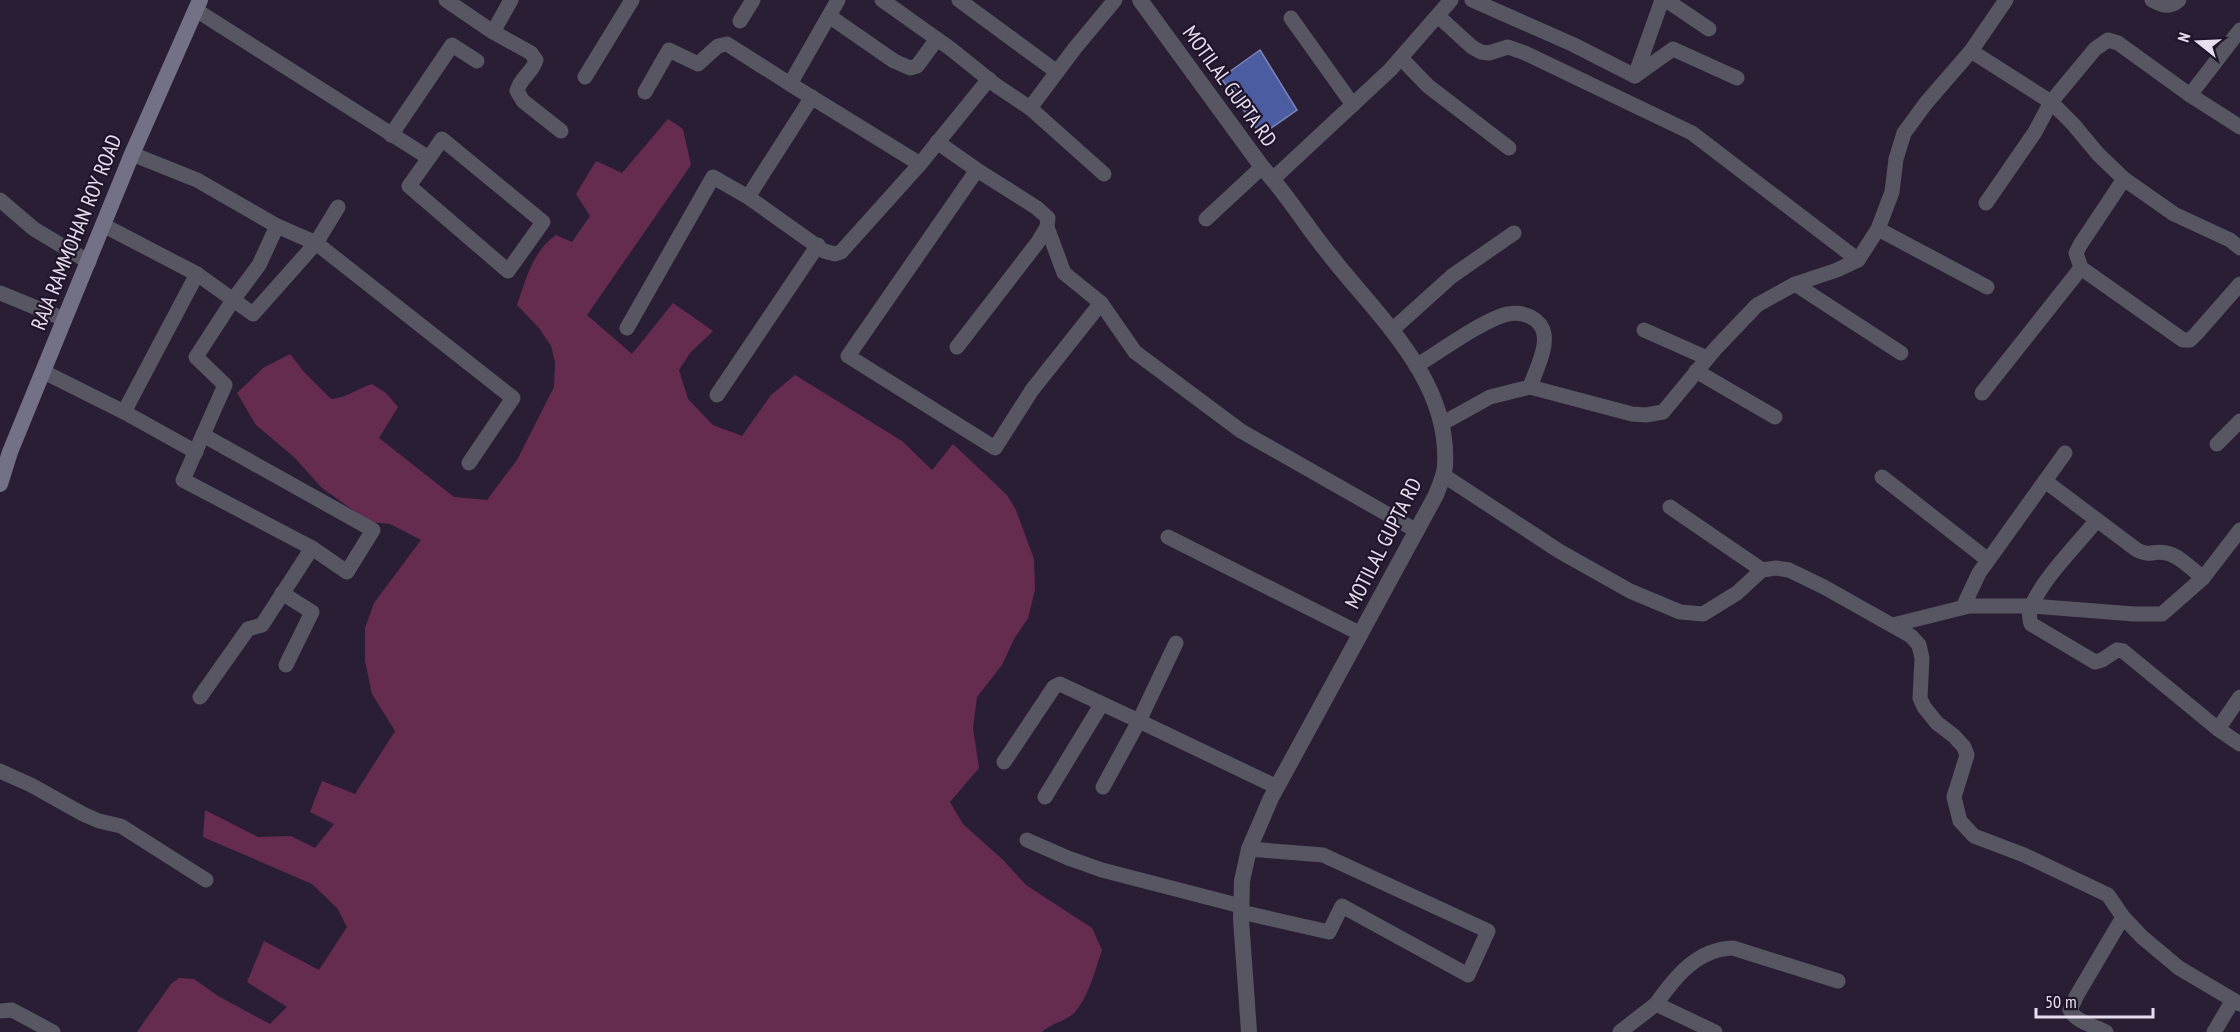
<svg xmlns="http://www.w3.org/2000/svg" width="2240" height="1032" font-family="'PT Sans Narrow',sans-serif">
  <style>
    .green { fill: #652c50 }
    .water { fill: #4b5da0; stroke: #7a84b8; stroke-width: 1.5 }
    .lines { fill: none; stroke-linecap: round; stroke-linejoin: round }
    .minor { stroke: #575662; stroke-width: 15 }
    .tertiary { stroke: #575662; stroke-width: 16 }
    .secondary { stroke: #737185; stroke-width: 16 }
    .labels { text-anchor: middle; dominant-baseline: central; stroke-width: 4.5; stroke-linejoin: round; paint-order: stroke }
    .street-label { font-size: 21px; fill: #e7dfef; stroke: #20142b }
  </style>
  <rect width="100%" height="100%" fill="#2a1e35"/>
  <path class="green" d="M 668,119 L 683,129 L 691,165 L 587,315 L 632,354 L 673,303 L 713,331 L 690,353 L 679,370 L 688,399 L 713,425 L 742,436 L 771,395 L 795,375 L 902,441 L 932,470 L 953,444 L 1007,495 L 1016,510 L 1034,559 L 1035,590 L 1028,618 L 1014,639 L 1002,665 L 977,697 L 973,728 L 979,768 L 950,802 L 963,824 L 1002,859 L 1026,885 L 1092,928 L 1102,950 C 1096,968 1088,998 1075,1012 C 1067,1021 1051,1023 1042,1032 L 137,1032 L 171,984 L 179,978 L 194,979 L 218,996 L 270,1024 L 287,1007 L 247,982 L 264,941 L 319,970 L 347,927 L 337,908 L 312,884 L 203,837 L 205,810 L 258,837 L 291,836 L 315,848 L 334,824 L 310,812 L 322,781 L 355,794 L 395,731 L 372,694 L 365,661 L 365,628 L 374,603 L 421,540 L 390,524 L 370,522 L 322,488 L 294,457 L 256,425 L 237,393 L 263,368 L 290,354 L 304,372 L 331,399 C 346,398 357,389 372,384 L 386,393 L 398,407 L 379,438 L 454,497 L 487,500 L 517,460 L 554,387 L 555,362 L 551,346 L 539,328 L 517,305 C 526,279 533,251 556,235 L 572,242 L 590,216 L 576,194 L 596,161 L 622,173 Z"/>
  <path class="water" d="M 1260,50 L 1297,110 L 1261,135 L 1221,78 Z"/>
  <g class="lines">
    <g class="minor">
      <path d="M 446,0 L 493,32 L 531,53 L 536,60 C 533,72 520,78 517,91 L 523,101 L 561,131"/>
      <path d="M 882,0 L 951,49 L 997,86 L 1030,108 L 1104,174"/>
      <path d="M 959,0 L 1057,72"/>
      <path d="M 1472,0 L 1572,44 L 1635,76 L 1673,49 L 1737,78"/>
      <path d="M 1666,0 L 1709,29"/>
      <path d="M 2152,0 C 2162,5 2169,9 2179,0"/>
      <path d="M 196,10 L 429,158 L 409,186 L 508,271 L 543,222 L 442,139 L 429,158"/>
      <path d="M 829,16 L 894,61 L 910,68 L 917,66 L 937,39"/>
      <path d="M 1438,16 L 1472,47 L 1481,52 L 1489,53 L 1508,47 L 1525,53 L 1692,133 L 1858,260"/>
      <path d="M 1291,18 L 1353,105"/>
      <path d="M 740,21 L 753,0"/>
      <path d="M 493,32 L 511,0"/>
      <path d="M 1971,51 L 2051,102 L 2073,124 L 2098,154 L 2124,179 L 2174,214 L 2230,240 L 2240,248"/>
      <path d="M 1401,58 L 1428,86 L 1509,148"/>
      <path d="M 1635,76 L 1662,0"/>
      <path d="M 585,77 L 632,0"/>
      <path d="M 790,84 L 920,164"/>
      <path d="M 645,92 L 669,50 L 698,64 L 718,46 L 727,44 L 790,84 L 838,0"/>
      <path d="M 2190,95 L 2240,30"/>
      <path d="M 1030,108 L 1075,48 L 1115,0"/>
      <path d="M 391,135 L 452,45 L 477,61"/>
      <path d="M 937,142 L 977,170 L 1037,208 L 1048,218 L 1047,227 L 1038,242 L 957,347"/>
      <path d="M 132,154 L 197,180 L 277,226 L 316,243 L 338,207"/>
      <path d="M 977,170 L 848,356 L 995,448 L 1032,390 L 1101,303"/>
      <path d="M 1273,179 L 1390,70 L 1451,0"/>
      <path d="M 2124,179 L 2080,245 L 2076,253 L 2081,268 L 2183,340 L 2190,340 L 2197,333 L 2240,284"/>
      <path d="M 748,197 L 812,97"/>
      <path d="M 0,200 L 34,229 L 89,262"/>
      <path d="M 1986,203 L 2035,132 L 2051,102 L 2095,49 L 2108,40 L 2118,43 L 2190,95 L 2240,127"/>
      <path d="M 1206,219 L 1262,167"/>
      <path d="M 103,225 L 197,274 L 253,314 L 316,243 L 513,398 L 469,463"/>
      <path d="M 1047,227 L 1064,273 L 1101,303 L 1135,352 L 1241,431 L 1417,531"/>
      <path d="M 1878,229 L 1987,287"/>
      <path d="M 1795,284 L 1901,353"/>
      <path d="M 0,293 L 64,319"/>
      <path d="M 627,328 L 713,177 L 748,197 L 824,251 L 835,254 L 841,252 L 920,164 L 989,79"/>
      <path d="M 1392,330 L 1452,276 L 1514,233"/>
      <path d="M 1644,330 L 1707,358"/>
      <path d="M 1416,366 C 1438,353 1486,318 1508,314 C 1523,311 1541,318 1544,334 C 1547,350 1535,372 1530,387"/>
      <path d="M 1696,371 L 1775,417"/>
      <path d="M 44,372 L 124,412"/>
      <path d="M 1982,393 L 2081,268"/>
      <path d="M 717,395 L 818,245"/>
      <path d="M 1443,423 L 1490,397 L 1530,387 L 1632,414 L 1646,415 L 1663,412 L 1716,348 L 1757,305 L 1795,284 L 1837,270 L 1858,260 L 1878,229 L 1892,192 L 1896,159 L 1904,133 L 1926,103 L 1971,51 L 2006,0"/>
      <path d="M 203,435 L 373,530 L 347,572 L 312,548"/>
      <path d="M 2217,444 L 2240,421"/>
      <path d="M 196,452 L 124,412 L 197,274"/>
      <path d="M 1443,475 L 1559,551 L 1630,591 L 1680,612 L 1703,614 L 1737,593 L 1762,570 L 1776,568 L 1789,570 L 1824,587 L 1911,636 L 1919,645 L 1922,658 L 1920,698 L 1924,707 L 1937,723 L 1954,736 L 1964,747 L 1967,755 L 1954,797 L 1960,821 L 1974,836 L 2024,855 L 2108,895 L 2123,917 L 2142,937 L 2179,968 L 2240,1004"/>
      <path d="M 1882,477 L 1988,560"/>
      <path d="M 2045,481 L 2137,550 C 2150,557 2154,550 2166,553 C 2179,555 2193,570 2203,578"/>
      <path d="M 1670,507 L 1762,570"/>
      <path d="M 2096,521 C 2077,545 2044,577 2032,605 C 2029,611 2029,618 2031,624 L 2095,662 L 2102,660 L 2117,650 L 2123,651 L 2218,729 L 2240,744"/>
      <path d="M 1168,537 L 1361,634"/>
      <path d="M 282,593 L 312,612 L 286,665"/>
      <path d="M 1963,607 L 1979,573 L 2065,453"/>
      <path d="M 1893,625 L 1969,606 L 2031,606 L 2134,614 L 2162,614 L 2203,578 L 2240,530"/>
      <path d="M 200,697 L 248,629 L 262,625 L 312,548 L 183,480 L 225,385 L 196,357 L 233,300 L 259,265 L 277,226"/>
      <path d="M 2218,729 L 2240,697"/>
      <path d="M 1004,762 L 1054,687 L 1060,684 L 1139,721 L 1176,643"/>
      <path d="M 0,771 L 31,785 L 83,814 L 99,821 L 121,826 L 206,880"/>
      <path d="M 1103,787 L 1139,721 L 1277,787"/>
      <path d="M 1045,797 L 1101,705"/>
      <path d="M 1027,840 L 1068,858 L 1102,870 L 1241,906"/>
      <path d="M 1241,912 L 1329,932 L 1342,906 L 1468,975 L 1488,931 L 1323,855 L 1249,849"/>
      <path d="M 1656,1004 C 1675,977 1697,949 1733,948 L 1838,981"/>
      <path d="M 0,1011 L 12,1010 L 53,1032"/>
      <path d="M 1620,1032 L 1656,1004 L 1715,1032"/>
      <path d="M 2106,1032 C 2095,1026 2076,1022 2070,1010 L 2077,995 L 2123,917"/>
      <path d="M 2214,1032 L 2233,1000"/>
    </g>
    <path class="tertiary" d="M 1140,0 L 1262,167 C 1287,194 1306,226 1329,254 C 1377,316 1450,379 1445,465 C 1445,475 1439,486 1436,495 L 1271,798 L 1249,849 L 1242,881 L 1241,919 L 1249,1032"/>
    <path class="secondary" d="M 0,484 L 10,452 L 132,154 L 200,0"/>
  </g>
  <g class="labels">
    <g class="street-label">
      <text transform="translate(1230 86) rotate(54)">MOTILAL GUPTA RD</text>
      <text transform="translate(76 232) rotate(-68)">RAJA RAMMOHAN ROY ROAD</text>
      <text transform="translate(1383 543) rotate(-63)">MOTILAL GUPTA RD</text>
    </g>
  </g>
  <g transform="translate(2198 42) rotate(288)" stroke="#20142b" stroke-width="4.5" paint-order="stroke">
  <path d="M0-4.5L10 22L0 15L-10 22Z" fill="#e7dfef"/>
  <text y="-9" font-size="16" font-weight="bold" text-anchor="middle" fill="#e7dfef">N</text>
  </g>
  <path d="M2036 1008v9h117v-9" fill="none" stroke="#e7dfef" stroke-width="3"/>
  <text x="2045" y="1008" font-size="18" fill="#e7dfef" stroke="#20142b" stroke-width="4.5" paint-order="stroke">50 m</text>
</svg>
